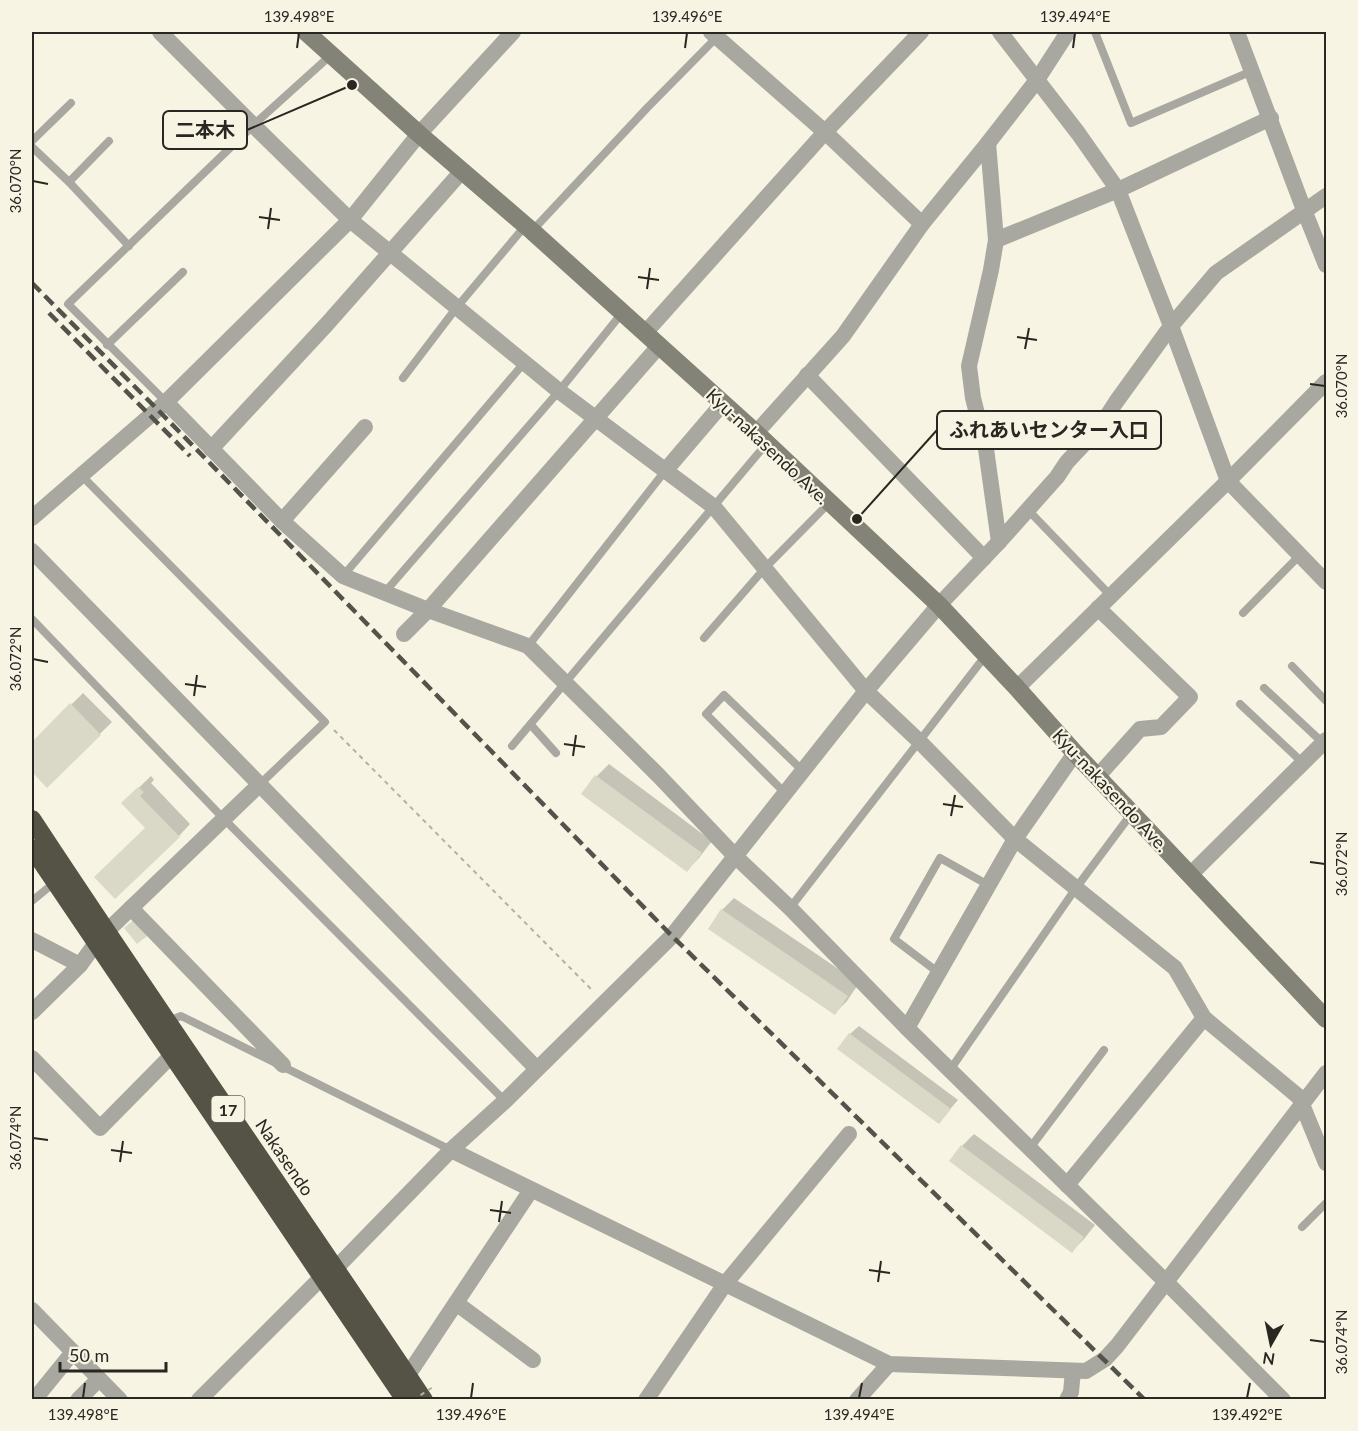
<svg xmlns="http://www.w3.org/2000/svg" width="1358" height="1431" font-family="Lato,'Noto Sans JP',sans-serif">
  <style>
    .shadow { fill: #0003 }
    .building { fill: #dad8c6 }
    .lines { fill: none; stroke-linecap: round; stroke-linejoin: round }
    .path { stroke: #b3b1a3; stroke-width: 2; stroke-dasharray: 4.5 4.5; stroke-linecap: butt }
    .lane { stroke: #a9a8a0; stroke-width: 8 }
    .street { stroke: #a9a8a0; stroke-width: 16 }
    .secondary { stroke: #848378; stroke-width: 18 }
    .highway { stroke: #555345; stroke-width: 18 }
    .rail { stroke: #54534b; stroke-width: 4.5; stroke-dasharray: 12 6; stroke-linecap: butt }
    .path-bridge { stroke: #b3b1a3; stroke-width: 2; stroke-dasharray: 4.5 4.5; stroke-linecap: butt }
    .ticks { fill: none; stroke: #282721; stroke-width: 2 }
    .labels { text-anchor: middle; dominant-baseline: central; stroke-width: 4.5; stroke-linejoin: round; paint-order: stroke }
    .shield { fill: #f7f4e3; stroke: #66645b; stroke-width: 1.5 }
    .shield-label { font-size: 16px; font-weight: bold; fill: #282721 }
    .street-label { font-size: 18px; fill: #282721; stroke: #f7f4e3 }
    .leader { fill: none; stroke: #282721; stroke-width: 2 }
    .callout-dot { fill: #282721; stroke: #f7f4e3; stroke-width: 2 }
    .callout { fill: #f7f4e3; stroke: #282721; stroke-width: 2 }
    .callout-label { font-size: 20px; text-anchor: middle; font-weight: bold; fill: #282721 }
    .neatline { fill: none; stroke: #282721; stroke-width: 2 }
    .ticks-label { font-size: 15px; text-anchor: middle; fill: #282721 }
  </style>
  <rect width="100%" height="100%" fill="#f7f4e3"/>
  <g class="shadow">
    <path d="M 83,693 L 112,722 L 47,786 L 32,770 L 32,744 Z"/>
    <path d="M 609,764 L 712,841 L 699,858 L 687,870 L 584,793 L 597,776 Z"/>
    <path d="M 151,776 L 154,780 L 151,783 L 190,824 L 179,836 L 147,827 L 123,803 Z"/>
    <path d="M 734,898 L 859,983 L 847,1001 L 835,1013 L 722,910 Z"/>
    <path d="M 859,1026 L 958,1100 L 939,1122 L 850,1034 Z"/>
    <path d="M 974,1134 L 1095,1225 L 1084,1239 L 1072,1251 L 962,1146 Z"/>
  </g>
  <g class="building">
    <path d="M 70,703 L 101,735 L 47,788 L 32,772 L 32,742 Z"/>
    <path d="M 595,775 L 702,853 L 687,872 L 581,794 Z"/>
    <path d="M 138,787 L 144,792 L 140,796 L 180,837 L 115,899 L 94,877 L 145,828 L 121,803 Z"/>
    <path d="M 721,909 L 848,996 L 835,1015 L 708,929 Z"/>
    <path d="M 137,917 L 150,934 L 137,944 L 124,928 Z"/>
    <path d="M 849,1033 L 951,1109 L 939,1124 L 837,1049 Z"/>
    <path d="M 961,1145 L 1084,1237 L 1072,1253 L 949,1161 Z"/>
  </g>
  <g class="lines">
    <path class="path" d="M 334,730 L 594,992"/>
    <g class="lane">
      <path d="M 1095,32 L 1131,123 L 1252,71"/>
      <path d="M 32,141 L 71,103"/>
      <path d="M 32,147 L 69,182 L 129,246"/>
      <path d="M 69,182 L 109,141"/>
      <path d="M 532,231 L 647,108 L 717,37"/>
      <path d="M 107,345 L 183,272"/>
      <path d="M 403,378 L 457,307 L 525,226"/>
      <path d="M 166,402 L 68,304 L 259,120 L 331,55"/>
      <path d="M 81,475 L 325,722 L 259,785"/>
      <path d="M 1028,510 L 1111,596"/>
      <path d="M 343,576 L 524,363"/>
      <path d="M 385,592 L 559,391 L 622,313"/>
      <path d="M 1243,613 L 1300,555"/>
      <path d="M 32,619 L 224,819 L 505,1101"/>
      <path d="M 704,638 L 764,569 L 830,502"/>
      <path d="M 528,646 L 665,471"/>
      <path d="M 1292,666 L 1326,701"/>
      <path d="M 1264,688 L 1323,743"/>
      <path d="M 1240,704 L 1303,763"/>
      <path d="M 531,725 L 556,753"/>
      <path d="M 512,746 L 767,443"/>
      <path d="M 785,793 L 706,714 L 724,695 L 803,771"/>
      <path d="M 32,901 L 55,882"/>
      <path d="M 790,908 L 986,655"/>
      <path d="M 939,973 L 894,939 L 940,858 L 990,886"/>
      <path d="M 168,1021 L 181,1016 L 451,1150"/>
      <path d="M 950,1070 L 1076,888 L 1132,813"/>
      <path d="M 1030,1148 L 1104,1050"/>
      <path d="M 1302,1227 L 1326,1203"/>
    </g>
    <g class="street">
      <path d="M 160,32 L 253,125 L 350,220 L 559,391 L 714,507 L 866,691 L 919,741 L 1015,839 L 1175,968 L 1204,1018 L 1299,1097 L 1326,1163"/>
      <path d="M 711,32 L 825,132 L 922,224"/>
      <path d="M 1000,32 L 1078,133 L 1118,190 L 1171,326 L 1228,481 L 1326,582"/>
      <path d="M 1237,32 L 1304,210 L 1326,265"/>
      <path d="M 988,143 L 996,240 L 991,270 L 969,366 L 973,398 L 986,449 L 999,542"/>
      <path d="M 996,240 L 1118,190 L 1271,118"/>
      <path d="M 645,333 L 825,132 L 921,32"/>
      <path d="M 659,346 L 428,610 L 528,646 L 658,775 L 735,856 L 790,908 L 907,1028 L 1166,1282 L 1283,1400"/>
      <path d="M 807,375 L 984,558"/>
      <path d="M 166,402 L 282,521 L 343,576 L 428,610 L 404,634"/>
      <path d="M 756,433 L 843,336 L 922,224 L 988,143 L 1037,80 L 1068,32"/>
      <path d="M 211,449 L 327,324 L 462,171"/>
      <path d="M 665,471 L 723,403"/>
      <path d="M 32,518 L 166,402 L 350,220 L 419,134 L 513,32"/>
      <path d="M 282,521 L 365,427"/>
      <path d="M 32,551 L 537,1069"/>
      <path d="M 1017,688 L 1228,481 L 1326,382"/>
      <path d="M 1098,776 L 1140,729 L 1161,727 L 1190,697 L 1098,608"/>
      <path d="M 1190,875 L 1326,740"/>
      <path d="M 131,908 L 283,1065"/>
      <path d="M 106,932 L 259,785"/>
      <path d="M 32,940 L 80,965"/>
      <path d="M 32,1012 L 80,965 L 96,943"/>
      <path d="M 907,1028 L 1015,839 L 1075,753"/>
      <path d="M 32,1058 L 100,1128 L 172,1055"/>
      <path d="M 451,1150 L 889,1364 L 1086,1371 L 1105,1359 L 1117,1346 L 1326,1073"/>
      <path d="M 1067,1185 L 1204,1018"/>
      <path d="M 336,1268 L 451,1150 L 505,1101 L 672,936 L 866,691 L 939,605 L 999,542 L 1057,477 L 1067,462 L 1100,427 L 1116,402 L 1171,326 L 1216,273 L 1326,196"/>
      <path d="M 456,1303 L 533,1360"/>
      <path d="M 32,1310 L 120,1400"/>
      <path d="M 408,1375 L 531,1190"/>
      <path d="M 34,1400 L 73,1352"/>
      <path d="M 78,1400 L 99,1379"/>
      <path d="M 199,1400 L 322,1277"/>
      <path d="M 646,1400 L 725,1284 L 849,1134"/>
      <path d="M 857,1400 L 889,1364"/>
      <path d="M 1067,1400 L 1071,1392 L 1073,1371"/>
    </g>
    <path class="secondary" d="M 306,32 L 419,134 L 532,231 L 756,433 L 939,605 L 1017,688 L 1075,753 L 1326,1019"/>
    <g class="highway">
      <path d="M 32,819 C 160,1014 294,1205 424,1400"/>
      <path d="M 32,848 L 405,1400"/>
    </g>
    <g class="rail">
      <path d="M 32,283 L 157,409 L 672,936 L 1145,1400"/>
      <path d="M 49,313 L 190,456"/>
    </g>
    <path class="path-bridge" d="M 413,1400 L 433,1387"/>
  </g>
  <path class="ticks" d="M 297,48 L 299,33M 685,48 L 687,33M 1073,48 L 1075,33M 33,181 L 48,184M 259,217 L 280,220M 268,229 L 271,208M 638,277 L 659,280M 647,289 L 650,268M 1017,337 L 1037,340M 1025,349 L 1029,328M 1310,384 L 1325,386M 33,659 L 48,662M 185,684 L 206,687M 194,696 L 197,675M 564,744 L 585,747M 573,756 L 576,735M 943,804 L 963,807M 951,816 L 955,795M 1310,862 L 1325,864M 33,1138 L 48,1140M 111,1150 L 132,1153M 120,1162 L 123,1141M 490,1210 L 511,1213M 499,1222 L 502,1201M 869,1270 L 890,1273M 878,1282 L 881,1261M 1310,1340 L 1325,1342M 83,1398 L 85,1383M 471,1398 L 473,1383M 859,1398 L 862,1383M 1247,1398 L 1250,1383"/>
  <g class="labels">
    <rect class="shield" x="211.5" y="1096" width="33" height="26" rx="4.5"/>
    <g class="shield-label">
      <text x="228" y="1109">17</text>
    </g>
    <g class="street-label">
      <text transform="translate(768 446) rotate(43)">Kyu-nakasendo Ave.</text>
      <text transform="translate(1111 790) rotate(47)">Kyu-nakasendo Ave.</text>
      <text transform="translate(285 1157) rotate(56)">Nakasendo</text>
    </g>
  </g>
  <path class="leader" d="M352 85L247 130M857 519L937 430"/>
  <g class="callout-dot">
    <circle cx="352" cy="85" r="6"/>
    <circle cx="857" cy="519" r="6"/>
  </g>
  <g class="callout">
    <rect x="163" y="111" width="84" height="38" rx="6"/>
    <rect x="937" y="411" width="224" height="38" rx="6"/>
  </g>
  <g class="callout-label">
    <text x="205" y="137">二本木</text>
    <text x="1049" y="437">ふれあいセンター入口</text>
  </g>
  <rect width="1358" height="1431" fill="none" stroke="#f7f4e3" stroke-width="66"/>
  <g transform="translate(1271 1344) rotate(189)" stroke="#f7f4e3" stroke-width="4.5" paint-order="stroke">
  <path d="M0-4.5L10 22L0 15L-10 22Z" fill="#282721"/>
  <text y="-9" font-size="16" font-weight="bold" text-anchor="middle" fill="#282721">N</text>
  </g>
  <path d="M60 1362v9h106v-9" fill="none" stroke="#282721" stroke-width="3"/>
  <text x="69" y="1362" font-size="18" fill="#282721" stroke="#f7f4e3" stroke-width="4.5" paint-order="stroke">50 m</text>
  <rect x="33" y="33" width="1292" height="1365" class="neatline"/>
  <g class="ticks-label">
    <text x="299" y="22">139.498°E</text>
    <text x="687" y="22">139.496°E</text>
    <text x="1075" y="22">139.494°E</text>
    <text transform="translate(16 181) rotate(-90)" y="5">36.070°N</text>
    <text transform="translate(1342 386) rotate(-90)" y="5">36.070°N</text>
    <text transform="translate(16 659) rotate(-90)" y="5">36.072°N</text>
    <text transform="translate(1342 864) rotate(-90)" y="5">36.072°N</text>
    <text transform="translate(16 1138) rotate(-90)" y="5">36.074°N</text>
    <text transform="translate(1342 1342) rotate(-90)" y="5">36.074°N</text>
    <text x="83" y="1420">139.498°E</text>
    <text x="471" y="1420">139.496°E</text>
    <text x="859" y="1420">139.494°E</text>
    <text x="1247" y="1420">139.492°E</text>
  </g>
</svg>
